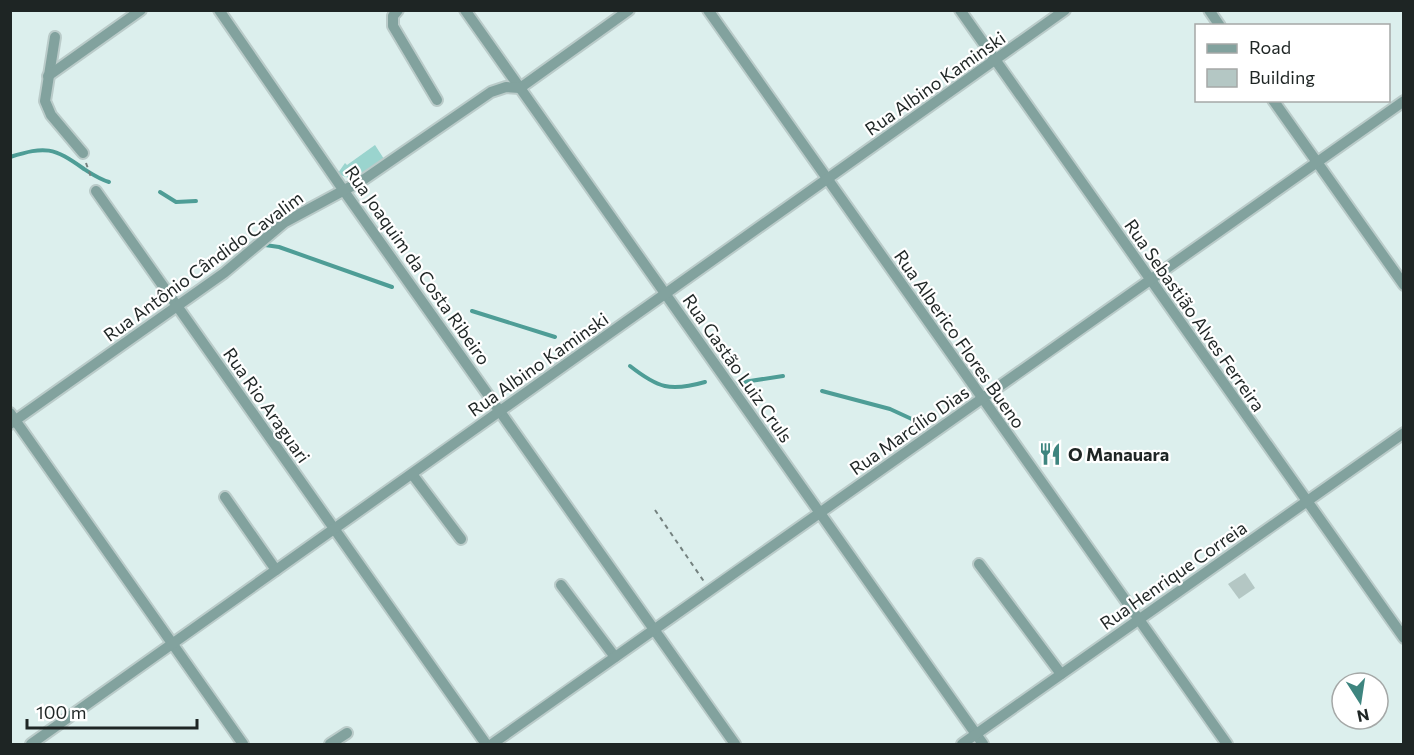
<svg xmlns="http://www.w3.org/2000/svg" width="1414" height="755" font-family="Commissioner,sans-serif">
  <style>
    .green { fill: #9ad4ce }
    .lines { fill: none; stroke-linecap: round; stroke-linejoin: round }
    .stream { stroke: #4e9d96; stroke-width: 4 }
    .building { fill: #b4c7c4 }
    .minor-casing { stroke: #bacbc9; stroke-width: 14 }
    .path { stroke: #74817f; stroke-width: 2; stroke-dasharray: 4.5 4.5; stroke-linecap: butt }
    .minor { stroke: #82a29e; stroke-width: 10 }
    .labels { text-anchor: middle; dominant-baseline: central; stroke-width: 4.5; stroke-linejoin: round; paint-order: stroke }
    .street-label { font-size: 18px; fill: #1e2524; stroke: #fff }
    .poi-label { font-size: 18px; font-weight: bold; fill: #1e2524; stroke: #fff; text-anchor: start }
  </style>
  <rect width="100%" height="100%" fill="#dcefed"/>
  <path class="green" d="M 375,145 L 384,159 C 370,169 355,186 338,173 L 345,163 L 347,165 Z"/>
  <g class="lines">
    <g class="stream">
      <path d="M 10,157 C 46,146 53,147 84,169 C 92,174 99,179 109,182"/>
      <path d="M 160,192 L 176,202 L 196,201"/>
      <path d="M 265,245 L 279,247 L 392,287"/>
      <path d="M 472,311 L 555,337"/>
      <path d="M 630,366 C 658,388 670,392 705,382"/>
      <path d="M 737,383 L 783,376"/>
      <path d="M 822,391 L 890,409 L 929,427"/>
    </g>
  </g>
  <path class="building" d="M 1245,573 L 1255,588 L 1239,599 L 1228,584 Z"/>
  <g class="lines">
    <g class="minor-casing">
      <g id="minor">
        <path d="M 219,10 L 344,191 L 735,744"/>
        <path d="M 398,10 L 393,16 L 393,26 L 437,100"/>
        <path d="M 465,10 L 983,744"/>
        <path d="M 708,10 L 1227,744"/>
        <path d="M 960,10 L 1404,638"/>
        <path d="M 1209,10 L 1220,26"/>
        <path d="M 55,37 L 45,101 L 51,115 L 83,153"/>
        <path d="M 48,76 L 141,10"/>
        <path d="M 1273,100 L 1404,285"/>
        <path d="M 96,191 L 486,744"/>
        <path d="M 10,413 L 243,744"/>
        <path d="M 10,424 L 224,273 L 285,222 L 363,180 L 491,92 L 506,87 L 520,88 L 629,10"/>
        <path d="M 412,474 L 461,539"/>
        <path d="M 225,497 L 276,570"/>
        <path d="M 979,564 L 1061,674"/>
        <path d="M 561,585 L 615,657"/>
        <path d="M 31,744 L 1065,10"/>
        <path d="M 330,744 L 347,733"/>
        <path d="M 492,744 L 1404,101"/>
        <path d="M 962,744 L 1404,433"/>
      </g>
    </g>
    <g class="path">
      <path d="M 86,163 L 92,180"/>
      <path d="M 655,510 L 705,583"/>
    </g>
    <use href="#minor" class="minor"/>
  </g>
  <defs>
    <g id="restaurant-bare" transform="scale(1.8)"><path d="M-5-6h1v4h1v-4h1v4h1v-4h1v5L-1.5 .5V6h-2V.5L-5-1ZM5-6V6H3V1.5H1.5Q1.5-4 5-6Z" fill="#3e857f" stroke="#fff" stroke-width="2.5" paint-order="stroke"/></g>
  </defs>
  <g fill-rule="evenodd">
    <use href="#restaurant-bare" x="1050" y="454"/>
  </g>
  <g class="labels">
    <g class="street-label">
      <text transform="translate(935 83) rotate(-35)">Rua Albino Kaminski</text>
      <text transform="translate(418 265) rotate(55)">Rua Joaquim da Costa Ribeiro</text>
      <text transform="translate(203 266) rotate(-36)">Rua Antônio Cândido Cavalim</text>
      <text transform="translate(1195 315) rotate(55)">Rua Sebastião Alves Ferreira</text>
      <text transform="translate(960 339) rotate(55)">Rua Alberico Flores Bueno</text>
      <text transform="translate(538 364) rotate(-35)">Rua Albino Kaminski</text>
      <text transform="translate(738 368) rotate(55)">Rua Gastão Luiz Cruls</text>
      <text transform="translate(267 405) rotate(55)">Rua Rio Araguari</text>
      <text transform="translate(909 430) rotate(-35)">Rua Marcílio Dias</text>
      <text transform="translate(1173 575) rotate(-35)">Rua Henrique Correia</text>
    </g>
    <g class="poi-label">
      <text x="1068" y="454">O Manauara</text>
    </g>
  </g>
  <rect width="1414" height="755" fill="none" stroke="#1e2524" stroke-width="24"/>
  <rect x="1195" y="24" width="195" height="78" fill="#ffffff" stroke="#a5a8a7" stroke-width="1.5"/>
  <rect x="1207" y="44" width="30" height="9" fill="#82a29e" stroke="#a5a8a7" stroke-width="1.5"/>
  <text x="1249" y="54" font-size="18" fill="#1e2524">Road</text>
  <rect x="1207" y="69" width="30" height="18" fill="#b4c7c4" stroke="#a5a8a7" stroke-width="1.5"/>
  <text x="1249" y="84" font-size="18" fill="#1e2524">Building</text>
  <g transform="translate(1360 701) rotate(168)"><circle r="28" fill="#ffffff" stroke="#a5a8a7" stroke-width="1.5"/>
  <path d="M0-4.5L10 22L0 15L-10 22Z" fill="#3e857f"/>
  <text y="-9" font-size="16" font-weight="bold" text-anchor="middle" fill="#1e2524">N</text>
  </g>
  <path d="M27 719v9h170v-9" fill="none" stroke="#1e2524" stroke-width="3"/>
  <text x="36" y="719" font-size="18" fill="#1e2524" stroke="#ffffff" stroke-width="4.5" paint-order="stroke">100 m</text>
</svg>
